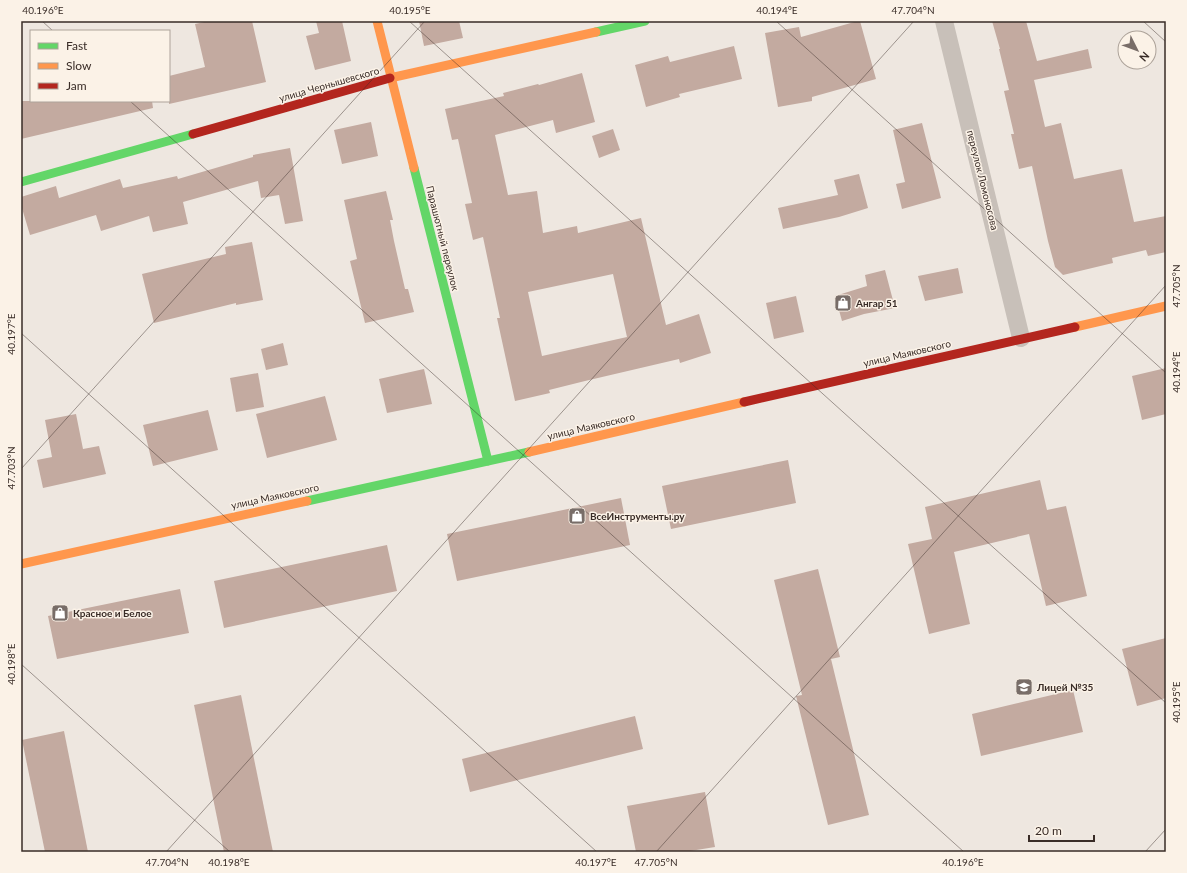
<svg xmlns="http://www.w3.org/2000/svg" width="1187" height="873" font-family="Lato,sans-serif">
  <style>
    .building { fill: #c3aaa0; fill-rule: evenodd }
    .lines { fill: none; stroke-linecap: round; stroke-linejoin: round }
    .street { stroke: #c8c0b9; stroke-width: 18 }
    .fast { stroke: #63d668; stroke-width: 9 }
    .slow { stroke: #ff974d; stroke-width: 9 }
    .jam { stroke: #b3261e; stroke-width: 9 }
    .ticks { fill: none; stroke: #392c27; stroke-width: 1; stroke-opacity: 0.45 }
    .labels { text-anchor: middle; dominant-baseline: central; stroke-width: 3; stroke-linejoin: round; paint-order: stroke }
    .street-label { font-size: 10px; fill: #392c27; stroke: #fbf2e7 }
    .poi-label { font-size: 10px; font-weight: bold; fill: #392c27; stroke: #fbf2e7; text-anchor: start }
    .neatline { fill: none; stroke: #392c27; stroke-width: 1.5 }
    .ticks-label { font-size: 10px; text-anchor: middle; fill: #392c27 }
  </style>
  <rect width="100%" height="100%" fill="#eee7e0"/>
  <g class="building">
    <path d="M 209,21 L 252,21 L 266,82 L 169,104 L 169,76 L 205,67 L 195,24 Z"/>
    <path d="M 316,21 L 342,21 L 351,61 L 315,70 L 306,36 L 319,33 Z"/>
    <path d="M 419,21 L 459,21 L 463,38 L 424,46 Z"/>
    <path d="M 858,21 L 860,21 L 876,79 L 812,97 L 812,101 L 778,107 L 765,33 L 799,27 L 801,37 Z"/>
    <path d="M 992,21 L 1026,21 L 1037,61 L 1088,49 L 1092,68 L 1034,80 L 1045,127 L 1061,123 L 1074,179 L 1122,169 L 1134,222 L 1166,216 L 1166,252 L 1148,256 L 1146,250 L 1112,258 L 1113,263 L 1063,275 L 1055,267 L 1048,241 L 1032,166 L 1019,169 L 1011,134 L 1014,134 L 1004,91 L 1009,90 L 999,49 L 1000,49 Z"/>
    <path d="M 734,46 L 742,79 L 679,94 L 680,97 L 646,107 L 635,65 L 668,56 L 670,62 Z"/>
    <path d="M 582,73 L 595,122 L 556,133 L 553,120 L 495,135 L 508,195 L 537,191 L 543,233 L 577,226 L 578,233 L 641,218 L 666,325 L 699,314 L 711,353 L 680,363 L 679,359 L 585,381 L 549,390 L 550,393 L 515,401 L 497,318 L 500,318 L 483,237 L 473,240 L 465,204 L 472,203 L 458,139 L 452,140 L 445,109 L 504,96 L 503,93 L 538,84 L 539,85 ZM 613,274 L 627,337 L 542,356 L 528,292 Z"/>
    <path d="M 21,101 L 152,101 L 153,108 L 21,139 Z"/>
    <path d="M 371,122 L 378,156 L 342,164 L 334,130 Z"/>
    <path d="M 922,123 L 941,198 L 902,209 L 896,184 L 905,182 L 893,130 Z"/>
    <path d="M 613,129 L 620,150 L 599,158 L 592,136 Z"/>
    <path d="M 290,148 L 303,221 L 285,224 L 279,195 L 261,198 L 258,181 L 183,202 L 188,224 L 153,232 L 149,216 L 101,231 L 96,215 L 30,235 L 21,205 L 21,197 L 56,186 L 59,198 L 120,179 L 123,188 L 177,176 L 178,179 L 253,157 L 253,155 Z"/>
    <path d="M 859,174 L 868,208 L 839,217 L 783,229 L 778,208 L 838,195 L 834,180 Z"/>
    <path d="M 386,191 L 393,220 L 390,220 L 394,241 L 405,289 L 408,289 L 414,312 L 365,323 L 350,261 L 357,259 L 344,200 Z"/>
    <path d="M 252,242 L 263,300 L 236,305 L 236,303 L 154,323 L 142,274 L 226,254 L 225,247 Z"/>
    <path d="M 958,268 L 963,293 L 925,301 L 918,276 Z"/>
    <path d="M 885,270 L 895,308 L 864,314 L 842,321 L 835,296 L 867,286 L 865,275 Z"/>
    <path d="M 796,296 L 804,332 L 774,339 L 766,303 Z"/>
    <path d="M 283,343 L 288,365 L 266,370 L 261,349 Z"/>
    <path d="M 1166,368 L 1166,414 L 1142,420 L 1132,376 Z"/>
    <path d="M 424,369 L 432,404 L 387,413 L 379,379 Z"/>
    <path d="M 258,373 L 264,407 L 236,412 L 230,378 Z"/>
    <path d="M 325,396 L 337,440 L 267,458 L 256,414 Z"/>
    <path d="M 208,410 L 218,450 L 153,466 L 143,425 Z"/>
    <path d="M 76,414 L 83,449 L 99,446 L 106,474 L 43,488 L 37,460 L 52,457 L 45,420 Z"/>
    <path d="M 788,460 L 796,503 L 671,529 L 662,486 Z"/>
    <path d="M 1040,480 L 1047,510 L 1066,506 L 1087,596 L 1046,606 L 1029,534 L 954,552 L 970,624 L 929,634 L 908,544 L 932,539 L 925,507 Z"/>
    <path d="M 621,498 L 630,545 L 457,581 L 447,534 Z"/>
    <path d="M 387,545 L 397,591 L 224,628 L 214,581 Z"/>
    <path d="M 818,569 L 840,657 L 831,659 L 869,815 L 828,825 L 796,696 L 802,695 L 774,580 Z"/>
    <path d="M 180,589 L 189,633 L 57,659 L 48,616 Z"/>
    <path d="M 1166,638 L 1166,698 L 1137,706 L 1122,649 Z"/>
    <path d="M 1073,690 L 1083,732 L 981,756 L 972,714 Z"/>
    <path d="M 241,695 L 273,852 L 224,852 L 194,705 Z"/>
    <path d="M 635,716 L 643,749 L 470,792 L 462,759 Z"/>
    <path d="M 64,731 L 88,852 L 45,852 L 22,740 Z"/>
    <path d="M 705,792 L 715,847 L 684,852 L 636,852 L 627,806 Z"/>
  </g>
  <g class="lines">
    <path class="street" d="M 944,21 L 1021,338"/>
    <g class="fast">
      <path d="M 596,32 L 645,21"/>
      <path d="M 414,168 L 488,461"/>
      <path d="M 21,182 L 193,134"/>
      <path d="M 307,501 L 529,452"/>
    </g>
    <g class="slow">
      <path d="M 377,21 L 414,168"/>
      <path d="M 390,78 L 596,32"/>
      <path d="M 1075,327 L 1166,306"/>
      <path d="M 529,452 L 744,402"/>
      <path d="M 21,564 L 307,501"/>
    </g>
    <g class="jam">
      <path d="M 193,134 L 390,78"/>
      <path d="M 744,402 L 1075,327"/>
    </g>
  </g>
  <path class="ticks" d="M 42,21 L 53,31M 409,21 L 1166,703M 776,21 L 1166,373M 1143,21 L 1166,42M 130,101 L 964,852M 21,333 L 597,852M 21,469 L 425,21M 21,664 L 230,852M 166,852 L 914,21M 656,852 L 1166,285M 1145,852 L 1166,829"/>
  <defs>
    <g id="shop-square" transform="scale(0.9)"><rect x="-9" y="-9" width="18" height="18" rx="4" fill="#786d68" stroke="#fbf2e7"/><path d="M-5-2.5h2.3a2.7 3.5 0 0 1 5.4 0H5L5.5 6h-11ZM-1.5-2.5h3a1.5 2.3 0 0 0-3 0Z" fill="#fff"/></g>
    <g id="school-square" transform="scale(0.9)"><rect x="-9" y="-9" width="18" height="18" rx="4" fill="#786d68" stroke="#fbf2e7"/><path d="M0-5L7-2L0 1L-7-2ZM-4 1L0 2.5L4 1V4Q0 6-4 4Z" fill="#fff"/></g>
  </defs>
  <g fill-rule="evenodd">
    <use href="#shop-square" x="843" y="303"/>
    <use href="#shop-square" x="577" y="516"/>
    <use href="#shop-square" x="60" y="613"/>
    <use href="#school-square" x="1024" y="687"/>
  </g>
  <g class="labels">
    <g class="street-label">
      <text transform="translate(329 84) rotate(-16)">улица Чернышевского</text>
      <text transform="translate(983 180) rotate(76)">переулок Ломоносова</text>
      <text transform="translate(443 238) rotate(76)">Парашютный переулок</text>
      <text transform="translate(907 353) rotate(-13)">улица Маяковского</text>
      <text transform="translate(591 426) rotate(-13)">улица Маяковского</text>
      <text transform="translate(275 496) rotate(-12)">улица Маяковского</text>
    </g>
    <g class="poi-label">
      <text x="856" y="303">Ангар 51</text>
      <text x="590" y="516">ВсеИнструменты.ру</text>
      <text x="73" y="613">Красное и Белое</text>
      <text x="1037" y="687">Лицей №35</text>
    </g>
  </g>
  <rect width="1187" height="873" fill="none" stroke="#fbf2e7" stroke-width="44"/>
  <rect x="30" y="30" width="140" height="72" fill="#fbf2e7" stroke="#ada39a"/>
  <rect x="38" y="43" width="20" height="6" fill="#63d668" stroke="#ada39a"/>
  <text x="66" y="50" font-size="12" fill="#392c27">Fast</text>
  <rect x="38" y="63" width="20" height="6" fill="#ff974d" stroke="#ada39a"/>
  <text x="66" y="70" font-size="12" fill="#392c27">Slow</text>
  <rect x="38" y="83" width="20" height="6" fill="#b3261e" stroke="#ada39a"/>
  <text x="66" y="90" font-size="12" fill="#392c27">Jam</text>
  <g transform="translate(1137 50) rotate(132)"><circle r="19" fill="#fbf2e7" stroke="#ada39a"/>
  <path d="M0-3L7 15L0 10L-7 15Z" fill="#786d68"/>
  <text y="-6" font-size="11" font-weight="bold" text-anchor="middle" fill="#392c27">N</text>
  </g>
  <path d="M1029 835v6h65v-6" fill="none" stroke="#392c27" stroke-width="2"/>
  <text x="1035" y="835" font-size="12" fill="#392c27" stroke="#fbf2e7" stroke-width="3" paint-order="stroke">20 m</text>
  <rect x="22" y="22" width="1143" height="829" class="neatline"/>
  <g class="ticks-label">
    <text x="43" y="14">40.196°E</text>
    <text x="410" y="14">40.195°E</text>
    <text x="777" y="14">40.194°E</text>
    <text x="913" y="14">47.704°N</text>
    <text transform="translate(1176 286) rotate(-90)" y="4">47.705°N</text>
    <text transform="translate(11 334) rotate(-90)" y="4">40.197°E</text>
    <text transform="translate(1176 372) rotate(-90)" y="4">40.194°E</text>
    <text transform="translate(11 468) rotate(-90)" y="4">47.703°N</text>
    <text transform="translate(11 664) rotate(-90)" y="4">40.198°E</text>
    <text transform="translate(1176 702) rotate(-90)" y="4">40.195°E</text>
    <text x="167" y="866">47.704°N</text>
    <text x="229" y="866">40.198°E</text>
    <text x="596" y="866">40.197°E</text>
    <text x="656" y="866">47.705°N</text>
    <text x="963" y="866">40.196°E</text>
  </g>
</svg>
